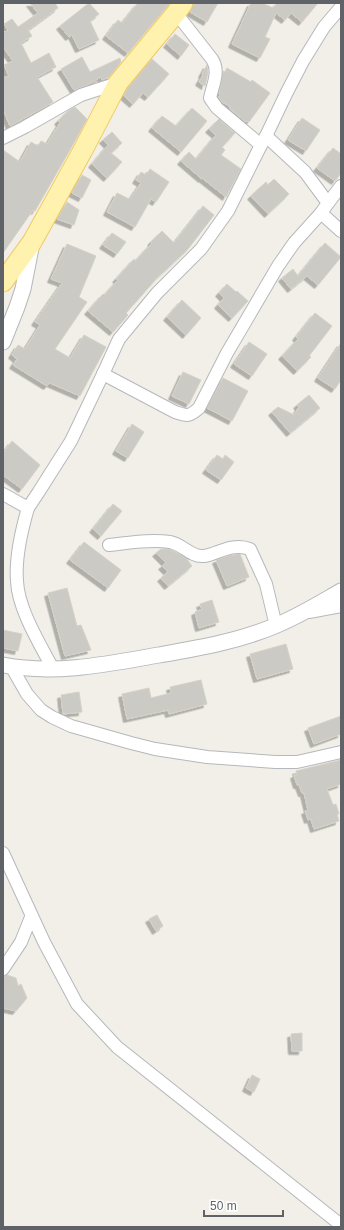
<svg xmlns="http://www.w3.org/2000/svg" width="344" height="1230" font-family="Arial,sans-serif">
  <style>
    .building { fill: #cccac5; stroke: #d6d1c6; filter: url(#shadow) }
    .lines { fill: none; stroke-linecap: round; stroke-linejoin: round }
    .minor-casing { stroke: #b5b8bc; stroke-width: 14 }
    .tertiary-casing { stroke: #b5b8bc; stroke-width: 17 }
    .primary-casing { stroke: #f2c960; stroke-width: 21 }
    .minor { stroke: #fff; stroke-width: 12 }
    .tertiary { stroke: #fff; stroke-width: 15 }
    .primary { stroke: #fff2af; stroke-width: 19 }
  </style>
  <defs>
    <filter id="shadow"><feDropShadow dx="-3.5" dy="3.5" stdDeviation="0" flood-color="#0004"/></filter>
  </defs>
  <rect width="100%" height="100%" fill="#f1efe8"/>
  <g class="building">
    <path d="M 30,3 L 55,3 L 58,8 L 28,30 L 32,36 L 21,43 L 31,63 L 49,53 L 56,67 L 37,77 L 53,102 L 10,126 L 3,109 L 3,78 L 9,76 L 4,65 L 13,61 L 3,47 L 3,33 L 8,30 L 4,24 L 12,19 L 18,27 L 38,13 Z"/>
    <path d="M 89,3 L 99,14 L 90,21 L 99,40 L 79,49 L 72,35 L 69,37 L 60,26 Z"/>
    <path d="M 138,3 L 170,3 L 128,53 L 106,36 L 118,20 L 122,23 Z"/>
    <path d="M 194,3 L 218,3 L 207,22 L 190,12 Z"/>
    <path d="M 251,3 L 262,3 L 273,8 L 277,3 L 318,3 L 302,22 L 291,13 L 285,20 L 276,13 L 265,37 L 270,39 L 260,58 L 232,44 Z"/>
    <path d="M 175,34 L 189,45 L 181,56 L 167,44 Z"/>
    <path d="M 82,57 L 90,72 L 120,58 L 121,62 L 109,77 L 102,80 L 101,77 L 85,86 L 74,90 L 61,69 Z"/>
    <path d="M 152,59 L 169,74 L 148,97 L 143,93 L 133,104 L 124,96 L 127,89 Z"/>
    <path d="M 207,65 L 208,73 L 205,86 L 199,82 L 203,75 L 202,74 Z"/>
    <path d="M 227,68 L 251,82 L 252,80 L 270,93 L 249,122 L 247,121 L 246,122 L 229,108 L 231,107 L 222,102 L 219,97 L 220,95 L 219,94 L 223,72 L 224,73 Z"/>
    <path d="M 75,107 L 87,119 L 75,141 L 35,211 L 33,210 L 3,253 L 3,150 L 20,162 L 31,142 L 38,146 L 41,141 L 47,144 L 60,123 L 58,121 L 68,111 Z"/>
    <path d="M 192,108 L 207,121 L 181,152 L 152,128 L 162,116 L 176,126 Z"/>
    <path d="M 302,118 L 320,130 L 306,151 L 288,140 Z"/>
    <path d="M 219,119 L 235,133 L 222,147 L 225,150 L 221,155 L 241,169 L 226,197 L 202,178 L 202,179 L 181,161 L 189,152 L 196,159 L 216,135 L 209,129 Z"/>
    <path d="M 112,132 L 122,143 L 111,153 L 122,162 L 107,178 L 92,164 L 108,145 L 103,140 Z"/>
    <path d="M 333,148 L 341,154 L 341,173 L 335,181 L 317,168 Z"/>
    <path d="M 150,169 L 169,182 L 156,202 L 151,199 L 135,227 L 107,212 L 117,193 L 129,199 L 130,197 L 131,198 L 141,183 L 136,180 L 141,172 L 146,175 Z"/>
    <path d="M 82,175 L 91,180 L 82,198 L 72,193 Z"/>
    <path d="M 274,179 L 289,194 L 268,214 L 251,196 L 266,182 L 268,185 Z"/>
    <path d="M 67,202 L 79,210 L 74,225 L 57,219 Z"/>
    <path d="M 203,206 L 214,215 L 188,249 L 157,278 L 126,313 L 128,315 L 113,332 L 88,311 L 103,294 L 104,295 L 118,280 L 116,279 L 134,259 L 135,261 L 152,243 L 151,242 L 162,231 L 174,243 Z"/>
    <path d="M 112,233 L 126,242 L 117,254 L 103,245 Z"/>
    <path d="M 325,243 L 341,257 L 318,285 L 307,276 L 291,289 L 282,278 L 293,269 L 298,276 Z"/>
    <path d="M 67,244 L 96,256 L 79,297 L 87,302 L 55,349 L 70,358 L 84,335 L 106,347 L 80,396 L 50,383 L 47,386 L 13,365 L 17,359 L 12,355 L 18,345 L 25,349 L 40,325 L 35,322 L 62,283 L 51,279 Z"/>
    <path d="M 227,284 L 236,292 L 237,291 L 248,301 L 232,318 L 218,305 L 224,298 L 219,293 Z"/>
    <path d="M 182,300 L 201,318 L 186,335 L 167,317 Z"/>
    <path d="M 315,313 L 332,326 L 309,356 L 311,357 L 297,371 L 282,356 L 298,339 L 296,337 Z"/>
    <path d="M 249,342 L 267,354 L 252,376 L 234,364 Z"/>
    <path d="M 341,343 L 341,380 L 335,389 L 318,378 Z"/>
    <path d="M 183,372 L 201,380 L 189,404 L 172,396 Z"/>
    <path d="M 223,378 L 248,391 L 232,421 L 207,408 Z"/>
    <path d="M 309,395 L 320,408 L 290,433 L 272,412 L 278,407 L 294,415 L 299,407 L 297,405 Z"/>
    <path d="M 132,424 L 144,432 L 128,458 L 116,451 Z"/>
    <path d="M 12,441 L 40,465 L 22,489 L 3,475 L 3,453 Z"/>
    <path d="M 217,455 L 223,459 L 225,455 L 234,462 L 221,480 L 206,470 Z"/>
    <path d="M 113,504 L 122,511 L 101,536 L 93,529 Z"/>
    <path d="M 84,542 L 121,570 L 108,588 L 70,560 Z"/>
    <path d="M 161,549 L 169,549 L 175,552 L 186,558 L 192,566 L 168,586 L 161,578 L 168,572 L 162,566 L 166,563 L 156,553 Z"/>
    <path d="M 240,554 L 249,577 L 227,586 L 216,560 L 228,556 Z"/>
    <path d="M 67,588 L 77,626 L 81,625 L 91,650 L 65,656 L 48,593 Z"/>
    <path d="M 212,600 L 219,622 L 199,628 L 195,612 L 202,609 L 200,604 Z"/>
    <path d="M 3,630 L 22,634 L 18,651 L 3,648 Z"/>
    <path d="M 286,644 L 293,669 L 257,679 L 250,654 Z"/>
    <path d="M 201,680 L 207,704 L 169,714 L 168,710 L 127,719 L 122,694 L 149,688 L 151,698 L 171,693 L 170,687 Z"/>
    <path d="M 79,692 L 82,712 L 63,714 L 61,695 Z"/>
    <path d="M 341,716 L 341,734 L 314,744 L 308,728 Z"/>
    <path d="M 341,760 L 341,784 L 327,789 L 333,805 L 336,804 L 339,814 L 337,814 L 339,821 L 314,829 L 311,819 L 308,820 L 305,811 L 308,810 L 304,793 L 302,793 L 299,785 L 297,785 L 294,775 L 297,774 L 296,771 Z"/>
    <path d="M 157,915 L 163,926 L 156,931 L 149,919 Z"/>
    <path d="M 7,975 L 16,978 L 18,986 L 21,984 L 27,998 L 16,1011 L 3,1008 L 3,979 L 4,976 Z"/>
    <path d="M 302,1033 L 302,1051 L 292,1051 L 291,1034 Z"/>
    <path d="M 252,1075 L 260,1079 L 254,1092 L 246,1088 Z"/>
  </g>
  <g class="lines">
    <g class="minor-casing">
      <g id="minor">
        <path d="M 176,13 L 212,59 C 220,71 213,84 210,98 L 212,101 L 217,108 L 261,145"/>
        <path d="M 266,136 L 305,172 L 328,203 L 321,213 L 341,231"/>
        <path d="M 3,138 L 25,127 L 81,95 L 118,83"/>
        <path d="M 328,203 L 341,186"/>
        <path d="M 103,374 L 175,412 C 187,416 189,417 199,408 L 227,353 L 278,266 L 294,243 L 321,213"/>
        <path d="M 3,494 L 28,508 L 38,493 L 71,441 L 103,374 L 119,339 L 157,293 L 201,249 L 228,211 L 261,145 L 266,136 L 286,94 L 303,61 L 324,27 L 341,7"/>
        <path d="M 28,508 C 21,532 15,557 17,581 C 18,609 40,644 53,669"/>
        <path d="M 109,545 C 129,543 150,539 170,542 C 182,544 191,557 203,556 C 206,556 209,555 212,554 C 225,549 237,544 250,549 L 266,584 L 276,626"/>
        <path d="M 309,612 L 341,606"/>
        <path d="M 11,666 L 27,694 L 41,710 L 52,717 L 71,726 L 131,743 L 155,749 L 207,757 L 275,762 L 297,762 L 341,752"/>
        <path d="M 3,853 L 44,942 L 77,1004 L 117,1047 L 341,1225"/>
        <path d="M 3,969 L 21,942 L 31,917"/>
      </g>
    </g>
    <g class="tertiary-casing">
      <g id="tertiary">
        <path d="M 3,342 L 17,307 L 23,289 L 32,243"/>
        <path d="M 3,665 C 55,675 108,664 159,655 C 199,648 240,641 277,625 C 299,616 320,603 341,591"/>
      </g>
    </g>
    <g class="primary-casing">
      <path id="primary" d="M 3,282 L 32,242 L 83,150 L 118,83 L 176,13 L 183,3"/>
    </g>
    <use href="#minor" class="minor"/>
    <use href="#tertiary" class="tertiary"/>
    <use href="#primary" class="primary"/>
  </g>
  <rect width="344" height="1230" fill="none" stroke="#5f6368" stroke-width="8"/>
  <path d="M204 1210v6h79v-6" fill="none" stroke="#5f6368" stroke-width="2"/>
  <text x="210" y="1210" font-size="12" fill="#5f6368" stroke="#ffffff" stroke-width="3" paint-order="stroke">50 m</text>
</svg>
